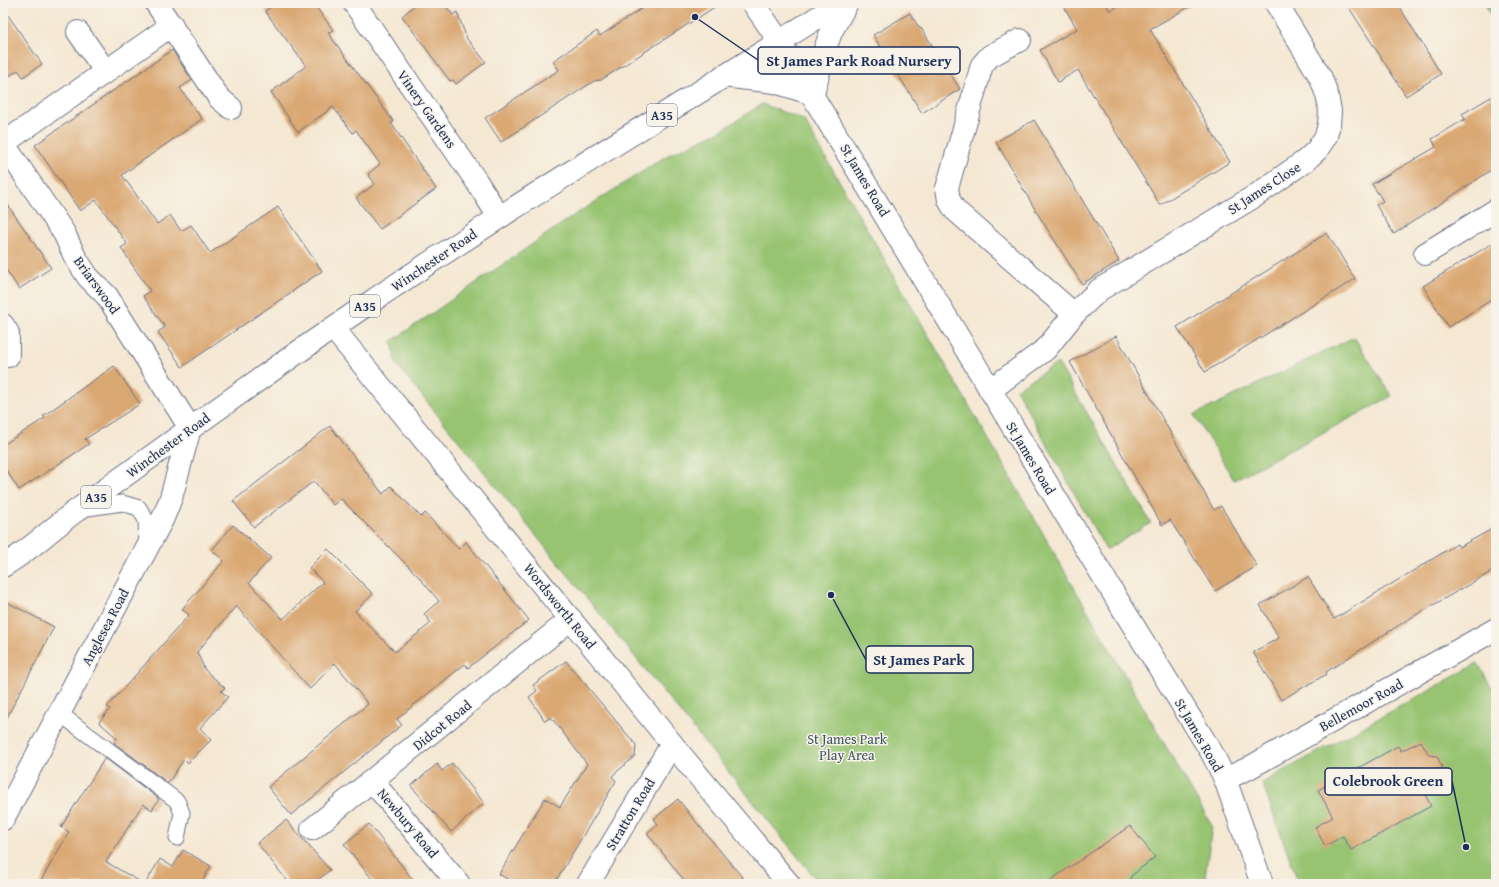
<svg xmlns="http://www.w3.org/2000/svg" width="1499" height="887" font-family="'Gentium Book Plus',serif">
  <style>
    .green { fill: #98c472; stroke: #5a7a68 }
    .building { fill: #daa873 }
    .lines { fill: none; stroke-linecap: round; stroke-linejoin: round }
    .lane-casing { stroke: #677087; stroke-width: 17 }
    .street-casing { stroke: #677087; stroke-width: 24 }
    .secondary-casing { stroke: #677087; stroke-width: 24 }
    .primary-casing { stroke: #677087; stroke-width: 24 }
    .lane { stroke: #fff; stroke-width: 15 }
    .street { stroke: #fff; stroke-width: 22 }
    .secondary { stroke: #fff; stroke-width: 22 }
    .primary { stroke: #fff; stroke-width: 22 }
    .labels { text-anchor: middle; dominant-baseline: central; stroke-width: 3; stroke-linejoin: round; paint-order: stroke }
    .shield { fill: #f7f3e8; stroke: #5d6a87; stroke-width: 1 }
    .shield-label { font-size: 13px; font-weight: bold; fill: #1b2f5e }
    .street-label { font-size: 14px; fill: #1b2f5e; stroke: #f7f3e8 }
    .park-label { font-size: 14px; fill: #3a5463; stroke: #f7f3e8 }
    .leader { fill: none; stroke: #1b2f5e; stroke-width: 1.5 }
    .callout-dot { fill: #1b2f5e; stroke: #f7f3e8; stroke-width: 1.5 }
    .callout { fill: #f7f3e8; stroke: #1b2f5e; stroke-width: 1.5 }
    .callout-label { font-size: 15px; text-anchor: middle; font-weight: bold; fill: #1b2f5e }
  </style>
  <rect width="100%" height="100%" fill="#f7f3e8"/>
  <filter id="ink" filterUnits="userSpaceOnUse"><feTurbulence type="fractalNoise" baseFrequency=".025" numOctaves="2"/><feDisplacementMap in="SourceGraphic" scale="8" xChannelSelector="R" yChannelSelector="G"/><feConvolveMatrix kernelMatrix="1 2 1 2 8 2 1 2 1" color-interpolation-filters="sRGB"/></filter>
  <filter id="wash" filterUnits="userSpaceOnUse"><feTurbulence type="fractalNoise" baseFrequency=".012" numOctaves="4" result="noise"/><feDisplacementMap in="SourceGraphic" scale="16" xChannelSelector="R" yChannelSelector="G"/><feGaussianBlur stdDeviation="0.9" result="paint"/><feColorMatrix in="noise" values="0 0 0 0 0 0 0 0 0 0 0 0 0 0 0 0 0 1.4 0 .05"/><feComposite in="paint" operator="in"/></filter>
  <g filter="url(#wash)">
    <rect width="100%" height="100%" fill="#f5e8d3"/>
    <g class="green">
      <path d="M 1484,3 L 1496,3 L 1496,22 Z"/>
      <path d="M 762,104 L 804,120 L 1212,826 L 1204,884 L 820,884 L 396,364 L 392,341 L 570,218 L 668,155 L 722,130 Z"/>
      <path d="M 1354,337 L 1392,396 L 1234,480 L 1194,415 Z"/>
      <path d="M 1058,363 L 1151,523 L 1106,550 L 1016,389 Z"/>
      <path d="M 1478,663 L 1496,696 L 1496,884 L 1299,884 L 1262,783 Z"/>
    </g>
    <g id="blocks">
      <g class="building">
        <path d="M 277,3 L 313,3 L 333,30 L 328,33 L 394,122 L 391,123 L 436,189 L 380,229 L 356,198 L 375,184 L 368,174 L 380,164 L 356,130 L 353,133 L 333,107 L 298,132 L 271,92 L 306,66 L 265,11 Z"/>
        <path d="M 417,3 L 443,3 L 453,15 L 457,12 L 467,39 L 486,62 L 456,84 L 453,80 L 450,81 L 402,16 Z"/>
        <path d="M 650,3 L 721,3 L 601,80 L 594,81 L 501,142 L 485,118 L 559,70 L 553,61 L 597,31 L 600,36 Z"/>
        <path d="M 1062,3 L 1105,3 L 1110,11 L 1124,3 L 1196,3 L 1150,29 L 1230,162 L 1160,205 L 1078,70 L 1058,82 L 1040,50 L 1077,29 Z"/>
        <path d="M 1346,3 L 1397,3 L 1441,74 L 1406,96 Z"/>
        <path d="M 3,8 L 42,64 L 23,77 L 18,70 L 3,80 Z"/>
        <path d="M 910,13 L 920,29 L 921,28 L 960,89 L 922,113 L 873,35 Z"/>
        <path d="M 172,50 L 192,80 L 180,88 L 202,119 L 122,175 L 157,224 L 170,215 L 181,231 L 191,225 L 210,253 L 278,207 L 322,271 L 182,367 L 158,332 L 165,327 L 143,296 L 150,291 L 121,248 L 127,244 L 96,200 L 80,211 L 35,145 Z"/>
        <path d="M 1496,94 L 1496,167 L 1394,234 L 1376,205 L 1383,201 L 1372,184 L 1436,147 L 1432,139 L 1465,119 L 1462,114 Z"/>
        <path d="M 1034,120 L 1119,261 L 1082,284 L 1036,211 L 996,142 Z"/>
        <path d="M 3,198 L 51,268 L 19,289 L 3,265 Z"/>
        <path d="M 1327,233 L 1355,279 L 1205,372 L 1177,327 Z"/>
        <path d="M 1496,241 L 1496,297 L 1448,327 L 1423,286 Z"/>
        <path d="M 1116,336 L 1214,510 L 1221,506 L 1257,566 L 1215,591 L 1170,520 L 1162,525 L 1070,362 Z"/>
        <path d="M 114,366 L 140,404 L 85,439 L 89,444 L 19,490 L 3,465 L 3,445 L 45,418 L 43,416 Z"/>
        <path d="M 330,426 L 383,494 L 391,486 L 421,517 L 425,513 L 459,549 L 466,542 L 529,620 L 468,668 L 465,664 L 420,700 L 397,719 L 402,725 L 291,815 L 268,787 L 368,704 L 335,663 L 310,689 L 236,606 L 197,652 L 205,670 L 225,688 L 221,691 L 228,697 L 200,728 L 211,740 L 188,763 L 184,759 L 168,783 L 114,743 L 117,738 L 99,722 L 110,709 L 107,707 L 189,615 L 182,609 L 224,561 L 212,550 L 233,525 L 271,558 L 249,583 L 283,619 L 323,582 L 309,568 L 328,549 L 373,594 L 355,611 L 395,652 L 431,623 L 424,614 L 439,601 L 418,576 L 341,499 L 333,505 L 314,481 L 254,527 L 233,501 Z"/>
        <path d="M 1496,527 L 1496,569 L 1407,620 L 1326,672 L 1327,674 L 1281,700 L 1253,652 L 1279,638 L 1260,605 L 1308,577 L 1334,619 L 1457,544 L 1459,547 Z"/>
        <path d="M 3,600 L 54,627 L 3,725 Z"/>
        <path d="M 566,661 L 636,745 L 635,756 L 612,776 L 616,781 L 554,884 L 515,884 L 499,874 L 545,798 L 560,807 L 587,764 L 551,717 L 545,721 L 529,697 L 537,691 L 533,685 Z"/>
        <path d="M 1421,741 L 1429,755 L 1437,756 L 1442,767 L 1441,776 L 1445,784 L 1425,795 L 1431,806 L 1351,850 L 1343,836 L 1325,846 L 1315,827 L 1333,817 L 1318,790 L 1398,746 L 1401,751 Z"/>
        <path d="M 105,758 L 159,799 L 152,810 L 143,804 L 106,862 L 144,884 L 39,884 L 69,832 L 61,827 Z"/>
        <path d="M 452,763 L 484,803 L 451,832 L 411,786 L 437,764 L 442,771 Z"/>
        <path d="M 678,799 L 691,816 L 748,884 L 687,884 L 647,833 L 658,824 L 654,819 Z"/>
        <path d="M 286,820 L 330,870 L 313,884 L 290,884 L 257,843 Z"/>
        <path d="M 369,824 L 395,857 L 416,884 L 376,884 L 344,844 Z"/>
        <path d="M 1130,826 L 1155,857 L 1131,876 L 1129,884 L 1045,884 Z"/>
        <path d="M 183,850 L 211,866 L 201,883 L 203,884 L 145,884 L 160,859 L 173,867 Z"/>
      </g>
    </g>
  </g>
  <g filter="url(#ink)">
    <use href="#blocks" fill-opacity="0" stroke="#677087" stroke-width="1"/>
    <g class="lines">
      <g class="lane-casing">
        <g id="lane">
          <path d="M 81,509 L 122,503 L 139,508 L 146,520 L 147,547"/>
          <path d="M 59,713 L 177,801 L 182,813 L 177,838"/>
        </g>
      </g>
      <g class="street-casing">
        <g id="street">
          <path d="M 156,3 L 219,98 L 231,108"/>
          <path d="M 354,3 L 477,182 L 499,217"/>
          <path d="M 753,3 L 780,42"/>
          <path d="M 78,32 L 106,72"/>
          <path d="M 1020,40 L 990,56 L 982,65 L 947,188 L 949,200 L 955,210 L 1074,314"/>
          <path d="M 3,143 L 64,233 L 75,257 L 88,277 L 107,296 L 190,428"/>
          <path d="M 4,143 L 172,25"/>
          <path d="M 1425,254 L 1496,210"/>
          <path d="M 3,325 L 8,333 L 8,356"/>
          <path d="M 333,328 L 681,755 L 789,884"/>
          <path d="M 990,390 L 1046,349 L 1074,314 L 1099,290 L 1255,196 L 1305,161 L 1317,150 L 1326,136 L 1329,124 L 1330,111 L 1327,95 L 1321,78 L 1276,3"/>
          <path d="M 1225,779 L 1247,769 L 1496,629"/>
          <path d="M 372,781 L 459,884"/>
          <path d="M 312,829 L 571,619"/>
          <path d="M 588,884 L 672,744"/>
        </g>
      </g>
      <g class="secondary-casing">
        <g id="secondary">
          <path d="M 780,42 L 1115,596 L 1212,753 L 1225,779 L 1262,884"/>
          <path d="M 723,76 L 775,82 L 813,94"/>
          <path d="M 813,94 L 825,49 L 831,32 L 847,3"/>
          <path d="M 3,819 L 163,518 L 171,498 L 190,428"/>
        </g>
      </g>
      <g class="primary-casing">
        <path id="primary" d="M 3,566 C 31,550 53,527 80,508 C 174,440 269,371 365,306 C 520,200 682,105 840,3"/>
      </g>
      <use href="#lane" class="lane"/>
      <use href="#street" class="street"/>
      <use href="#secondary" class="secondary"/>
      <use href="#primary" class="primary"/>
    </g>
  </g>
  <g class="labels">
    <g class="shield">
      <rect x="647" y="104" width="30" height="22" rx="3"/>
      <rect x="350" y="295" width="30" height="22" rx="3"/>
      <rect x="81" y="486" width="30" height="22" rx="3"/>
    </g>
    <g class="shield-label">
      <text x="662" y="115">A35</text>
      <text x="365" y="306">A35</text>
      <text x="96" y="497">A35</text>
    </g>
    <g class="street-label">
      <text transform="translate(427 109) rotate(55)">Vinery Gardens</text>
      <text transform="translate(865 180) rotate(59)">St James Road</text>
      <text transform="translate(1264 188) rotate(-33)">St James Close</text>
      <text transform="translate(434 260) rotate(-34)">Winchester Road</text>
      <text transform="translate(97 285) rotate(54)">Briarswood</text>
      <text transform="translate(168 445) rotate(-36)">Winchester Road</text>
      <text transform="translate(1031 458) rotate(59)">St James Road</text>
      <text transform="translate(560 606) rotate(51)">Wordsworth Road</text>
      <text transform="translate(105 627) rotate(-62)">Anglesea Road</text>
      <text transform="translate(1361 705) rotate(-29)">Bellemoor Road</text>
      <text transform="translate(442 725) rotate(-39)">Didcot Road</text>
      <text transform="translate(1199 735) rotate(60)">St James Road</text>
      <text transform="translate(630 814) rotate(-59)">Stratton Road</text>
      <text transform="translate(408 823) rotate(50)">Newbury Road</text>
    </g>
    <g class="park-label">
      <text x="847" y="739">St James Park<tspan x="847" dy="16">Play Area</tspan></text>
    </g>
  </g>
  <path class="leader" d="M695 17L758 60M831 595L866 660M1466 847L1452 781"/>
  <g class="callout-dot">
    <circle cx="695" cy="17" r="4"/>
    <circle cx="831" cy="595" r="4"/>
    <circle cx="1466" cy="847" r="4"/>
  </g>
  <g class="callout">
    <rect x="758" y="47" width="202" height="27" rx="4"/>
    <rect x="866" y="646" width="107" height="27" rx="4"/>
    <rect x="1325" y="768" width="127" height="27" rx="4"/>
  </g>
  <g class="callout-label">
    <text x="859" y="66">St James Park Road Nursery</text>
    <text x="919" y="665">St James Park</text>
    <text x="1388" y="786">Colebrook Green</text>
  </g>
  <rect width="1499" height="887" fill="none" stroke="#f7f3e8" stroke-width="16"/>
</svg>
